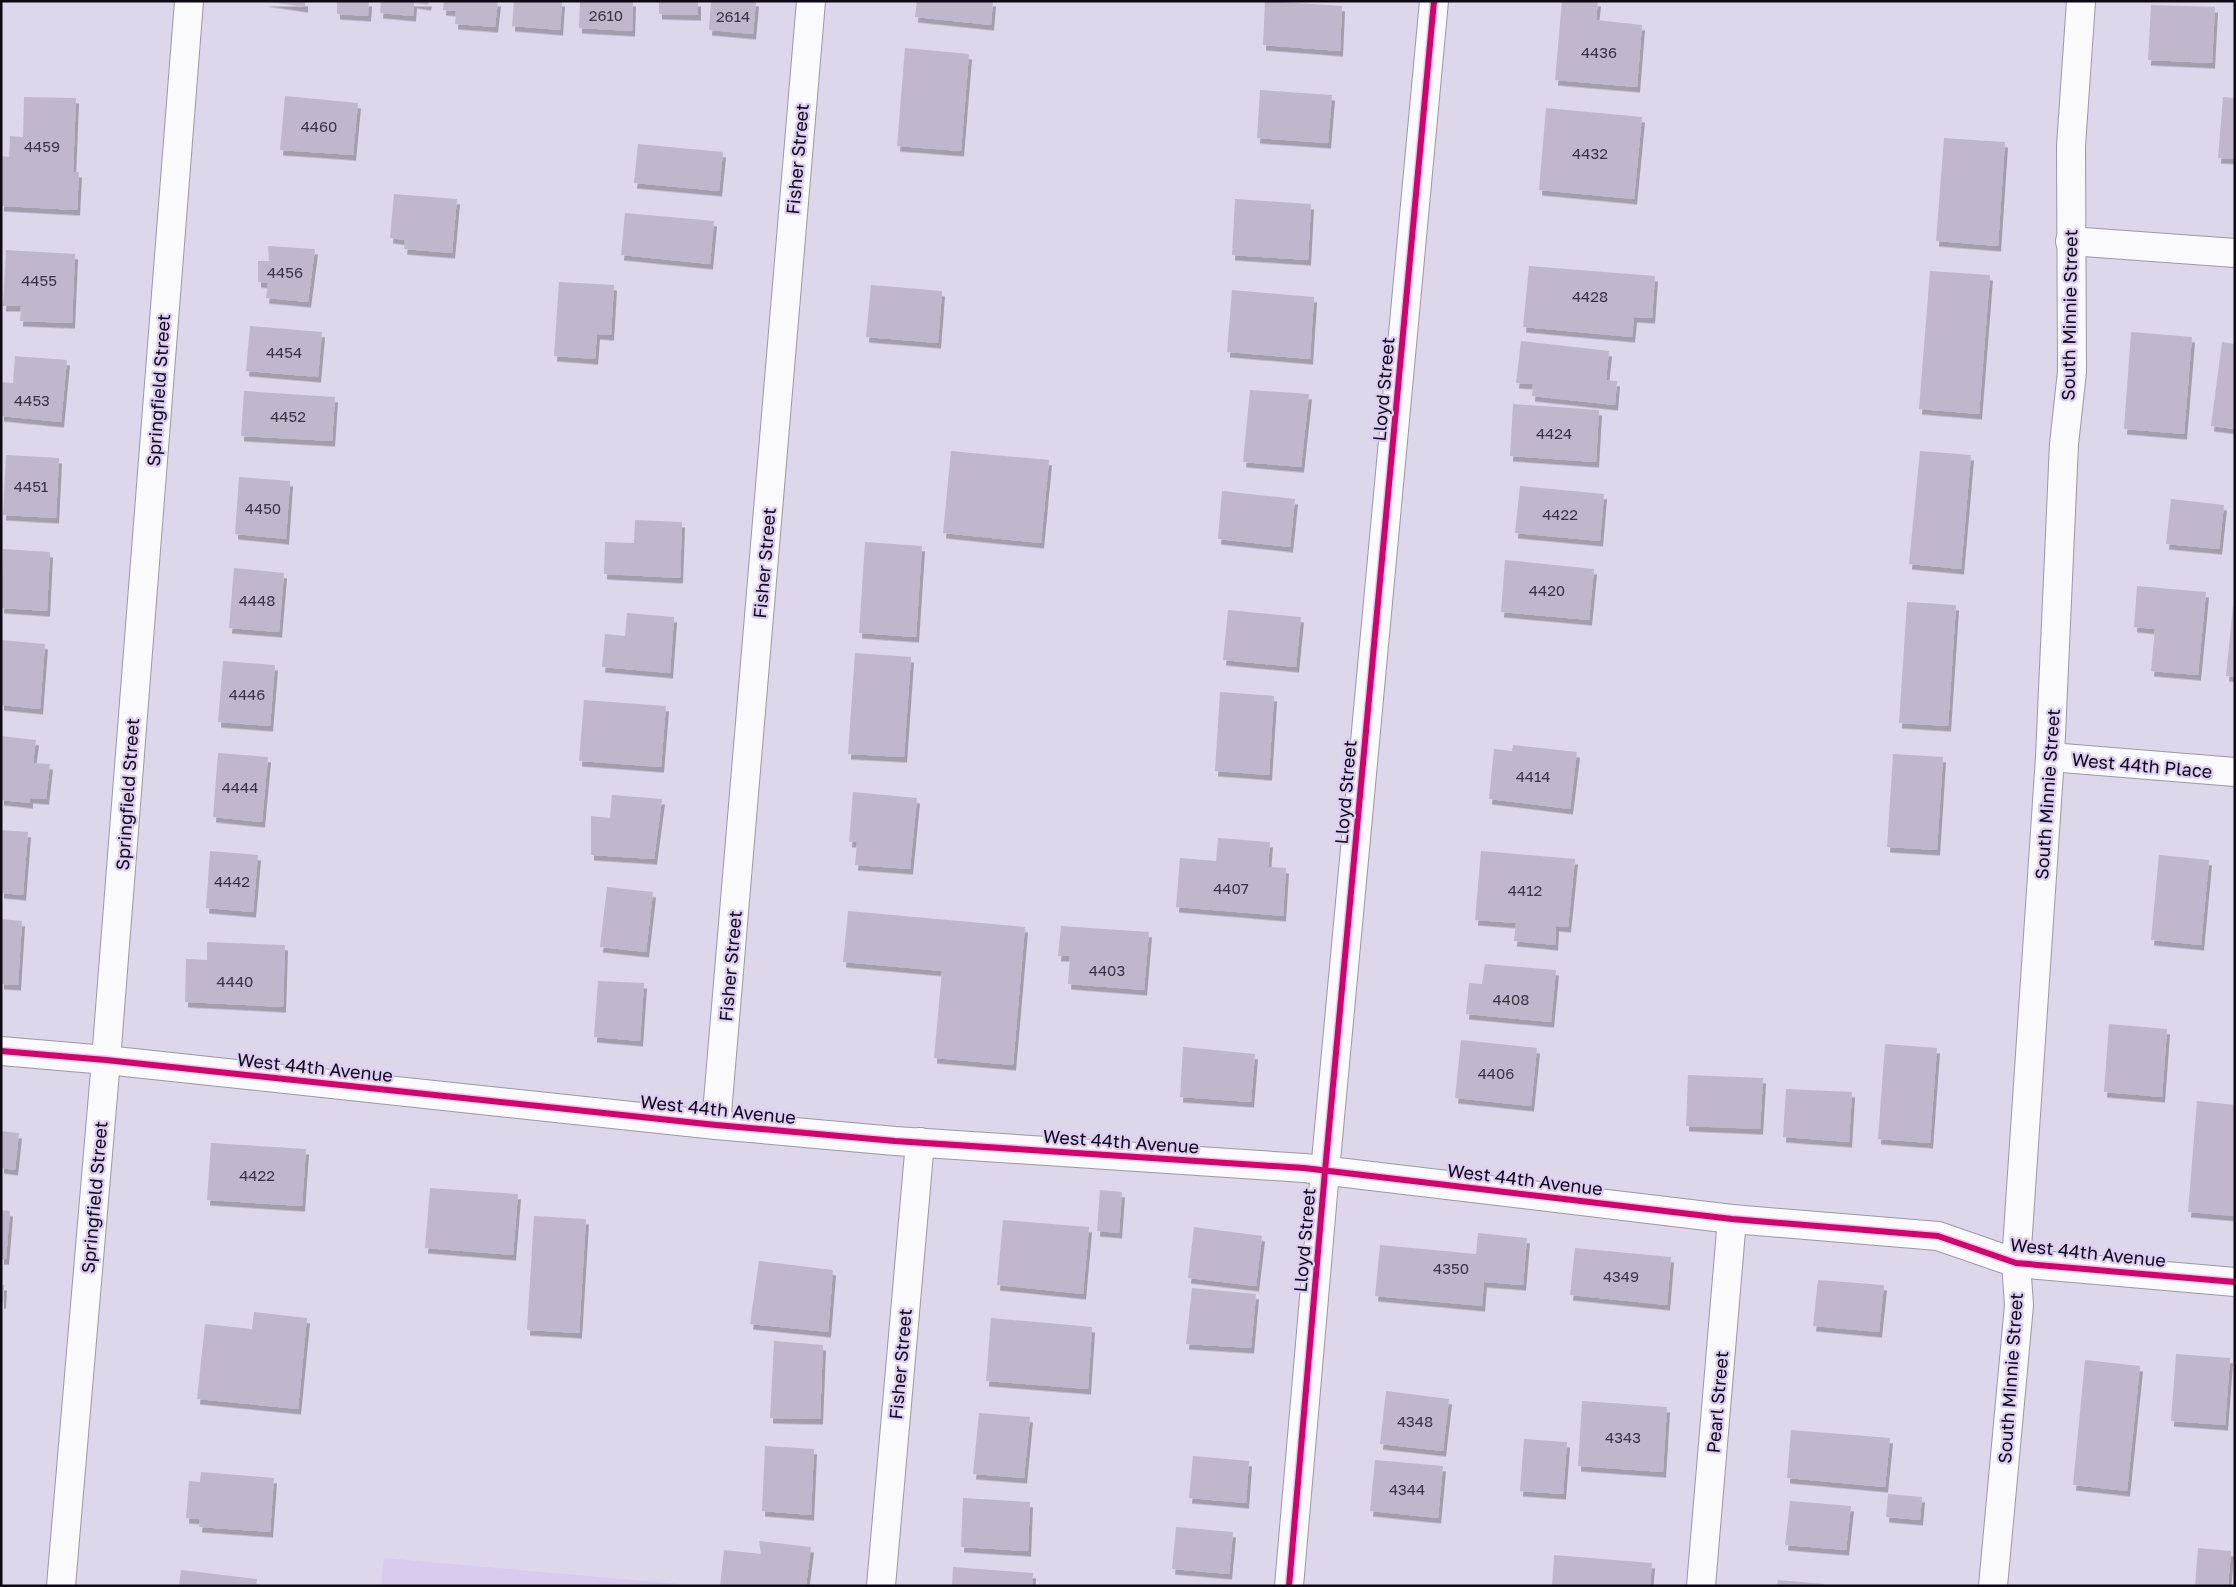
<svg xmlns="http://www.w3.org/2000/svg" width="2236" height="1587" font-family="'Golos Text',sans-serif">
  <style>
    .built { fill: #d9cbed }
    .building { fill: #c0b7cd; filter: url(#shadow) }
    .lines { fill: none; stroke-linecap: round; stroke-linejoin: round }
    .street-casing { stroke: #9d97a6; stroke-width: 30 }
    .street { stroke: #faf9fc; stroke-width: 28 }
    .cycleway-casing { stroke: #ddcdf4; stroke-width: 9 }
    .cycleway { stroke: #d6006c; stroke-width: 6 }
    .labels { text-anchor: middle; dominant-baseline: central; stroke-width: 4.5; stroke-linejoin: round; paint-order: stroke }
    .number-label { font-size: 15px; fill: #3b3444 }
    .street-label { font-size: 18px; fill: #0f0916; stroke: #ddcdf4 }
  </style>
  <defs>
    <filter id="shadow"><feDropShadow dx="3" dy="5.5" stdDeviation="0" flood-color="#0004"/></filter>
  </defs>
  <rect width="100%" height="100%" fill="#ded6eb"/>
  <path class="built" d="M 384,1558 L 678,1584 L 678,1586 L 381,1586 Z"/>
  <g class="building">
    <path d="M 264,1 L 305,1 L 305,7 Z"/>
    <path d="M 337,1 L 369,1 L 368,16 L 337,14 Z"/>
    <path d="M 381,1 L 429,1 L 428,5 L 414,3 L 413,16 L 380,13 Z"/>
    <path d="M 444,1 L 498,1 L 495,27 L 455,24 L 456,11 L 443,10 Z"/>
    <path d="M 514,1 L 562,1 L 560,30 L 512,26 Z"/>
    <path d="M 580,1 L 633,1 L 632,31 L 579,28 Z"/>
    <path d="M 659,1 L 698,1 L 698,15 L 659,14 Z"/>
    <path d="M 711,1 L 756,1 L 753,34 L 709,30 Z"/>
    <path d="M 917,1 L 993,1 L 991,25 L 915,17 Z"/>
    <path d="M 1265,1 L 1342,6 L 1340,51 L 1263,45 Z"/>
    <path d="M 1562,1 L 1598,1 L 1596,20 L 1642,25 L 1637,87 L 1555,80 Z"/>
    <path d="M 2151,5 L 2215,7 L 2212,63 L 2148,60 Z"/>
    <path d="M 905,48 L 969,54 L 961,151 L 897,146 Z"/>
    <path d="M 1260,90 L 1332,95 L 1328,143 L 1257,138 Z"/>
    <path d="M 285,96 L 358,103 L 353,155 L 280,150 Z"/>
    <path d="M 24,97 L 76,98 L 73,172 L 79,172 L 77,210 L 1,206 L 1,156 L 9,157 L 10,136 L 23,137 Z"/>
    <path d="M 2223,97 L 2235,98 L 2235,159 L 2218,158 Z"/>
    <path d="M 1546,108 L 1642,117 L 1634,199 L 1539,190 Z"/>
    <path d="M 1944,138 L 2005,142 L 1998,246 L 1936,241 Z"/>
    <path d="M 638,144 L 723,152 L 719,191 L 634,183 Z"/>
    <path d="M 394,194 L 457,199 L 452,253 L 404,249 L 405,240 L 390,238 Z"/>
    <path d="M 1235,199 L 1311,204 L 1308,260 L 1232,255 Z"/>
    <path d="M 625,213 L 714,221 L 710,264 L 621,255 Z"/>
    <path d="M 268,246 L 315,249 L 308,302 L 266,298 L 268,283 L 258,282 L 258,261 L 269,261 Z"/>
    <path d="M 6,250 L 75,254 L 72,323 L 20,321 L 21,306 L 3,306 Z"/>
    <path d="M 1529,266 L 1655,276 L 1652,318 L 1634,317 L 1632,337 L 1523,327 Z"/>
    <path d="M 1930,271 L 1990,275 L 1979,414 L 1919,409 Z"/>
    <path d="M 559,282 L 614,285 L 611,335 L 597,334 L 595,359 L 554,356 Z"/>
    <path d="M 871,285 L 942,291 L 938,343 L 866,337 Z"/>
    <path d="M 1232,290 L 1314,297 L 1310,359 L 1227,352 Z"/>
    <path d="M 250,326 L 322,332 L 318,377 L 246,371 Z"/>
    <path d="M 2131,332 L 2192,337 L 2184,434 L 2124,429 Z"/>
    <path d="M 1521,341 L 1609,351 L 1606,380 L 1617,381 L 1615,405 L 1532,396 L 1533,384 L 1516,383 Z"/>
    <path d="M 2222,342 L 2235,344 L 2235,429 L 2211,426 Z"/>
    <path d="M 15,356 L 67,360 L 61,422 L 1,416 L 1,382 L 13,383 Z"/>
    <path d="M 1250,390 L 1309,394 L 1301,467 L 1243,462 Z"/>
    <path d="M 244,391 L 335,397 L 332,441 L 241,436 Z"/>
    <path d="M 1513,404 L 1599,410 L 1596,462 L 1510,456 Z"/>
    <path d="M 951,451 L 1049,460 L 1041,543 L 943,533 Z"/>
    <path d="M 1920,451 L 1971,455 L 1961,569 L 1909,564 Z"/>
    <path d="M 6,455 L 59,458 L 56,518 L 3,515 Z"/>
    <path d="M 239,477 L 290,481 L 286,539 L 235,534 Z"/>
    <path d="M 1520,486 L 1604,494 L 1600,541 L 1515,533 Z"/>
    <path d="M 1222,491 L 1295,499 L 1290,547 L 1218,539 Z"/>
    <path d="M 2171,499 L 2224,505 L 2219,549 L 2166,544 Z"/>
    <path d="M 635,520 L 682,522 L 680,578 L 604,574 L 605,542 L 634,543 Z"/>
    <path d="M 865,542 L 922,546 L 916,637 L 859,633 Z"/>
    <path d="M 3,549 L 50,552 L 47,611 L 1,608 Z"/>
    <path d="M 1505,560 L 1594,569 L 1589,620 L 1501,612 Z"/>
    <path d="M 234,568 L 284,573 L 279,632 L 229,628 Z"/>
    <path d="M 2137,586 L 2206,592 L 2198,675 L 2151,671 L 2155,629 L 2134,627 Z"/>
    <path d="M 1907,602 L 1956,605 L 1948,726 L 1899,723 Z"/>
    <path d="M 2233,606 L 2235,606 L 2235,677 L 2226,676 Z"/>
    <path d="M 1228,610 L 1301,617 L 1296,667 L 1223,660 Z"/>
    <path d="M 627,613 L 674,617 L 670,673 L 602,667 L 605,634 L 625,636 Z"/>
    <path d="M 1,640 L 45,644 L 40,709 L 1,705 Z"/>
    <path d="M 855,653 L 911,657 L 904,757 L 848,754 Z"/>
    <path d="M 223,661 L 275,665 L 270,726 L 218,722 Z"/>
    <path d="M 1220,692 L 1274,696 L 1269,775 L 1215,771 Z"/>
    <path d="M 584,700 L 666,706 L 661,767 L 579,761 Z"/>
    <path d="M 1,736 L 36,740 L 33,763 L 50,764 L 46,799 L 30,798 L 30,803 L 1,800 Z"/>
    <path d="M 1513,745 L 1577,752 L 1570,809 L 1489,799 L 1494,749 L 1512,751 Z"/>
    <path d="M 218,753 L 268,757 L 262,822 L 213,817 Z"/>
    <path d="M 1893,754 L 1943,757 L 1937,850 L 1887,847 Z"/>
    <path d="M 853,792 L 917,798 L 910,869 L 855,865 L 857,842 L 849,842 Z"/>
    <path d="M 612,795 L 662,799 L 654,859 L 591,855 L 591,816 L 610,818 Z"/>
    <path d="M 1,830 L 28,832 L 23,895 L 1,893 Z"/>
    <path d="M 1218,838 L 1270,842 L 1268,867 L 1286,868 L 1283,916 L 1176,907 L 1180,858 L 1216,861 Z"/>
    <path d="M 210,851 L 258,855 L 253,912 L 206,908 Z"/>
    <path d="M 1481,851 L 1575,859 L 1568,927 L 1556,926 L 1555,945 L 1514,941 L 1516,923 L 1475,920 Z"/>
    <path d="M 2159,855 L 2209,860 L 2201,945 L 2151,940 Z"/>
    <path d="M 607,887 L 653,892 L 646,952 L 600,947 Z"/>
    <path d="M 848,911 L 1025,927 L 1013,1065 L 934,1058 L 942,971 L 843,962 Z"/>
    <path d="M 1,919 L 22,921 L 18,985 L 1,984 Z"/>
    <path d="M 1061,926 L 1149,932 L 1144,990 L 1068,984 L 1070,956 L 1058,956 Z"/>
    <path d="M 207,942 L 285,945 L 283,1007 L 185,1002 L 186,959 L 207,960 Z"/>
    <path d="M 1485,964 L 1556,970 L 1551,1022 L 1466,1014 L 1469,983 L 1482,984 Z"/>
    <path d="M 598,981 L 644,983 L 640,1041 L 594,1037 Z"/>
    <path d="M 2109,1024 L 2167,1029 L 2162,1097 L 2104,1092 Z"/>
    <path d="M 1461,1040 L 1537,1048 L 1531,1106 L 1455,1098 Z"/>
    <path d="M 1885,1044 L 1937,1048 L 1930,1143 L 1878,1139 Z"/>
    <path d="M 1183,1047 L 1255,1054 L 1251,1102 L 1180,1097 Z"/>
    <path d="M 1688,1075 L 1763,1078 L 1760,1129 L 1686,1126 Z"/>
    <path d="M 1786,1089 L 1852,1092 L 1849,1142 L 1783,1137 Z"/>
    <path d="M 2197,1101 L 2235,1105 L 2235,1216 L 2188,1212 Z"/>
    <path d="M 1,1131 L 19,1133 L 15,1170 L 1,1168 Z"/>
    <path d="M 211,1143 L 306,1149 L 302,1206 L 207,1200 Z"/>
    <path d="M 430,1188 L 518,1194 L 513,1255 L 425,1248 Z"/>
    <path d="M 1100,1190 L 1122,1192 L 1119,1233 L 1097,1231 Z"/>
    <path d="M 1,1210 L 10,1211 L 6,1259 L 1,1259 Z"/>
    <path d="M 534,1216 L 586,1219 L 579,1333 L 527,1330 Z"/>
    <path d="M 1003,1220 L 1089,1227 L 1083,1294 L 997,1285 Z"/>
    <path d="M 1194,1227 L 1262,1236 L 1256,1286 L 1188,1278 Z"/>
    <path d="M 1478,1233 L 1527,1238 L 1523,1285 L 1484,1282 L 1482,1306 L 1375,1296 L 1380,1245 L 1476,1254 Z"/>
    <path d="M 1575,1248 L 1671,1257 L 1667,1305 L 1570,1295 Z"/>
    <path d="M 759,1261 L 833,1270 L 828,1332 L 750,1324 Z"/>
    <path d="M 1818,1280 L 1884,1285 L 1879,1332 L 1813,1326 Z"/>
    <path d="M 1,1285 L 4,1285 L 3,1303 L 1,1303 Z"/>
    <path d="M 1192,1288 L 1256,1294 L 1251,1348 L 1186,1344 Z"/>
    <path d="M 254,1312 L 307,1318 L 298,1409 L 197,1399 L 205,1324 L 252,1329 Z"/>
    <path d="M 991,1318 L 1092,1327 L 1088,1389 L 986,1381 Z"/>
    <path d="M 774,1341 L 823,1345 L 820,1419 L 770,1418 Z"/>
    <path d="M 2176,1354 L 2230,1358 L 2225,1425 L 2171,1421 Z"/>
    <path d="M 2085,1360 L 2140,1366 L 2127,1491 L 2073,1485 Z"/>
    <path d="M 1386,1391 L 1449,1399 L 1443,1451 L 1380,1444 Z"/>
    <path d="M 1582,1401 L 1667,1407 L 1663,1472 L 1578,1466 Z"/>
    <path d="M 979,1413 L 1030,1417 L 1024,1478 L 973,1474 Z"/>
    <path d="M 1791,1430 L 1890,1438 L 1885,1487 L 1787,1478 Z"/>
    <path d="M 1524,1439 L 1567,1442 L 1563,1494 L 1520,1491 Z"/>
    <path d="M 765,1446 L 814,1449 L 811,1515 L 762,1511 Z"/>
    <path d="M 1193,1456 L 1249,1461 L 1246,1503 L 1189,1498 Z"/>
    <path d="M 1375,1460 L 1443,1466 L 1438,1518 L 1370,1511 Z"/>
    <path d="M 201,1472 L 274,1478 L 270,1532 L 199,1527 L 200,1519 L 186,1518 L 189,1481 L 200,1482 Z"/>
    <path d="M 1888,1494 L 1922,1497 L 1920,1520 L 1886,1517 Z"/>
    <path d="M 963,1498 L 1030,1502 L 1028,1551 L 961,1547 Z"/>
    <path d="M 1790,1501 L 1851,1506 L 1846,1550 L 1785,1545 Z"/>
    <path d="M 1176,1527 L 1233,1532 L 1229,1574 L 1172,1569 Z"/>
    <path d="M 759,1541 L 811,1547 L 806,1586 L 720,1586 L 724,1550 L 761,1554 Z"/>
    <path d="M 2198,1548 L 2231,1551 L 2228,1586 L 2195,1586 Z"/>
    <path d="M 1554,1555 L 1652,1563 L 1650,1586 L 1552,1586 Z"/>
    <path d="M 953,1567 L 1033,1573 L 1032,1586 L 952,1586 Z"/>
    <path d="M 181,1570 L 257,1579 L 256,1586 L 179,1586 Z"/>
    <path d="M 1778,1580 L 1824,1584 L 1823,1586 L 1777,1586 Z"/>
  </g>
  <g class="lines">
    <g class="street-casing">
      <g id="street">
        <path d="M 2070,241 L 2235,253"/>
        <path d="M 2050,757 L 2235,772"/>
        <path d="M 1,1051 L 106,1060 L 716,1125 L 895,1141 L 1304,1168 L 1732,1219 L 1938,1236 L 2016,1263 L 2235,1282"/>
        <path d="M 716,1125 L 811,1"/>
        <path d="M 61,1586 L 106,1060 L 189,1"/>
        <path d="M 881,1586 L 920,1142"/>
        <path d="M 1289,1586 L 1325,1171 L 1434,1"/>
        <path d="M 1701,1586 L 1732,1219"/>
        <path d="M 1993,1586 L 2019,1305 L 2016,1263 L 2050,757 L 2064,444 L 2072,372 L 2071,146 L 2081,1"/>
      </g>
    </g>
    <use href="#street" class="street"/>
    <g class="cycleway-casing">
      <g id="cycleway">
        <path d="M 1,1051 L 106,1060 L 716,1125 L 895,1141 L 1304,1168 L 1732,1219 L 1938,1236 L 2016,1263 L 2235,1282"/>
        <path d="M 1289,1586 L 1325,1171 L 1434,1"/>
      </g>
    </g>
    <use href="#cycleway" class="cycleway"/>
  </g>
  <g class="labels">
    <g class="number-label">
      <text x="606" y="15">2610</text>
      <text x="733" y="16">2614</text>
      <text x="1599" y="52">4436</text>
      <text x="319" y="126">4460</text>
      <text x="42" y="146">4459</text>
      <text x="1590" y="153">4432</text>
      <text x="285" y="272">4456</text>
      <text x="39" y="280">4455</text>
      <text x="1590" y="296">4428</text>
      <text x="284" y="352">4454</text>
      <text x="32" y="400">4453</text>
      <text x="288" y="416">4452</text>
      <text x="1554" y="433">4424</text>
      <text x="31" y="486">4451</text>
      <text x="263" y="508">4450</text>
      <text x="1560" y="514">4422</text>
      <text x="1547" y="590">4420</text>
      <text x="257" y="600">4448</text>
      <text x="247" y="694">4446</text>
      <text x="1533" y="776">4414</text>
      <text x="240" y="787">4444</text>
      <text x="232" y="881">4442</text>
      <text x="1231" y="888">4407</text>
      <text x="1525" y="890">4412</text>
      <text x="1107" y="970">4403</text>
      <text x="235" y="981">4440</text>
      <text x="1511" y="999">4408</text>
      <text x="1496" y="1073">4406</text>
      <text x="257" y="1175">4422</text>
      <text x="1451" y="1268">4350</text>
      <text x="1621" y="1276">4349</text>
      <text x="1415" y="1421">4348</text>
      <text x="1623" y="1437">4343</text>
      <text x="1407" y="1489">4344</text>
    </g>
    <g class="street-label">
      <text transform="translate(797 159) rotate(-85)">Fisher Street</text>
      <text transform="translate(2069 315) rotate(-89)">South Minnie Street</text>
      <text transform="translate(1383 389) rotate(-85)">Lloyd Street</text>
      <text transform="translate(158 390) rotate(-86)">Springfield Street</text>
      <text transform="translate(764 563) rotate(-85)">Fisher Street</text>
      <text transform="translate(2142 765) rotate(5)">West 44th Place</text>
      <text transform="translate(1345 792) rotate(-85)">Lloyd Street</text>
      <text transform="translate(127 794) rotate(-86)">Springfield Street</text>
      <text transform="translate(2047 794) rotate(-86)">South Minnie Street</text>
      <text transform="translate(730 966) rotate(-85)">Fisher Street</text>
      <text transform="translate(315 1067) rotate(6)">West 44th Avenue</text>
      <text transform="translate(718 1109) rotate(6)">West 44th Avenue</text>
      <text transform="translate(1121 1141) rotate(4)">West 44th Avenue</text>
      <text transform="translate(1525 1179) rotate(7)">West 44th Avenue</text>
      <text transform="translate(94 1197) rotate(-85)">Springfield Street</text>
      <text transform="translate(1304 1240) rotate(-85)">Lloyd Street</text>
      <text transform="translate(2088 1252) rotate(6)">West 44th Avenue</text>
      <text transform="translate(900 1364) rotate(-85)">Fisher Street</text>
      <text transform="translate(2010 1378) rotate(-86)">South Minnie Street</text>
      <text transform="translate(1717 1402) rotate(-85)">Pearl Street</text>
    </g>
  </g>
  <rect width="2236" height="1587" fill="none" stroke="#0f0916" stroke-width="5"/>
</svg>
